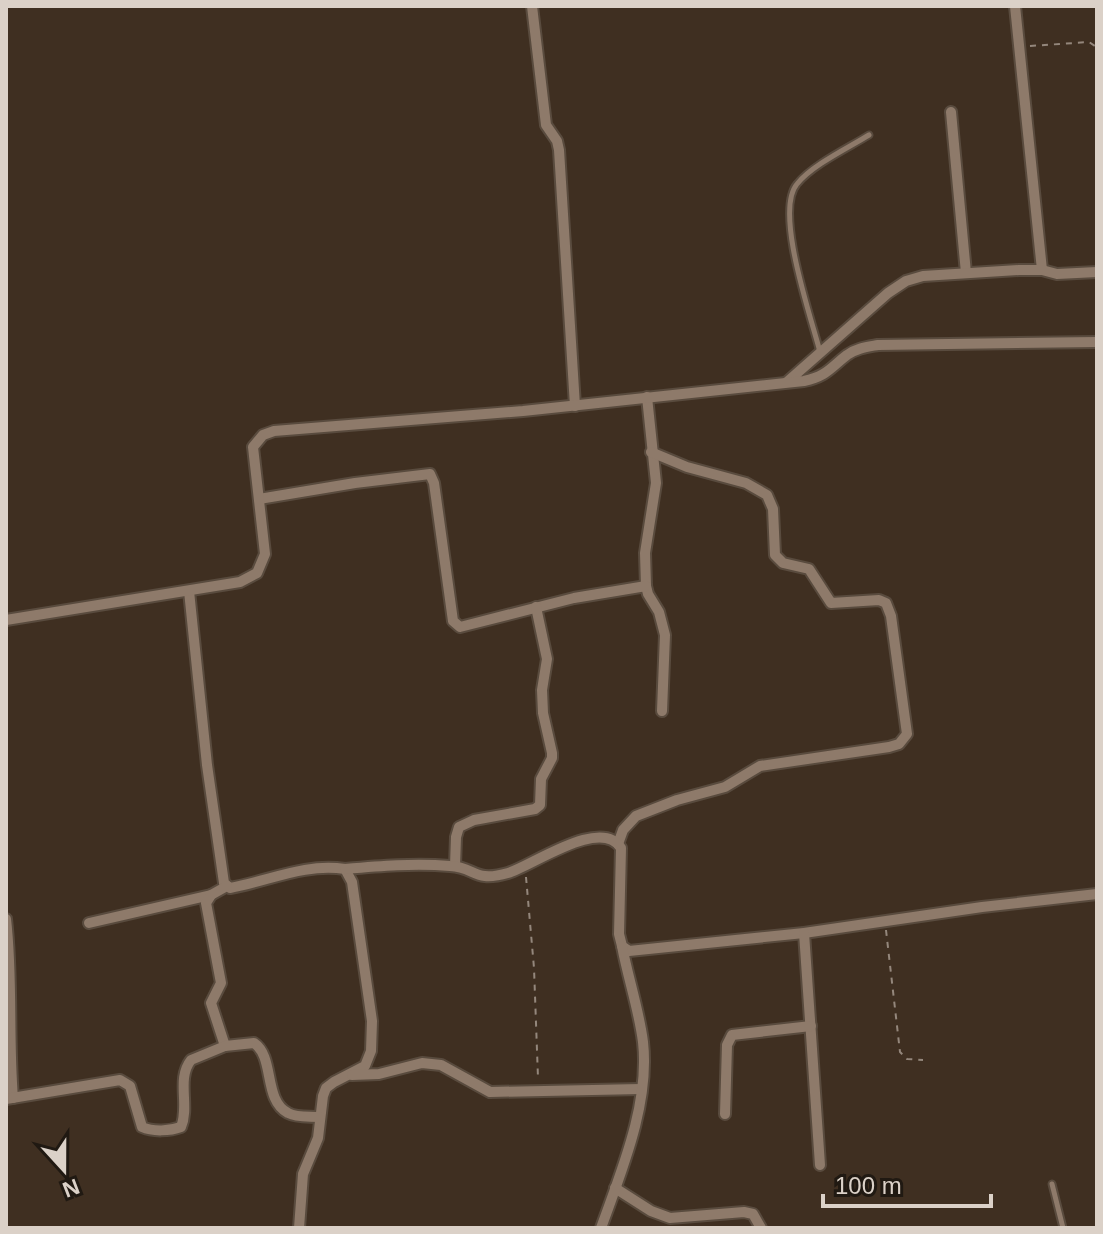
<svg xmlns="http://www.w3.org/2000/svg" width="1103" height="1234" font-family="Helvetica,sans-serif">
  <style>
    .lines { fill: none; stroke-linecap: round; stroke-linejoin: round }
    .lane-casing { stroke: #594b3e; stroke-width: 9 }
    .street-casing { stroke: #594b3e; stroke-width: 14 }
    .path { stroke: #94877c; stroke-width: 2; stroke-dasharray: 6 6; stroke-linecap: butt }
    .lane { stroke: #8e7a6a; stroke-width: 5 }
    .street { stroke: #8e7a6a; stroke-width: 10 }
  </style>
  <rect width="100%" height="100%" fill="#3f2f21"/>
  <g class="lines">
    <g class="lane-casing">
      <g id="lane">
        <path d="M 820,352 C 811,317 774,211 797,184 C 812,165 848,148 869,135"/>
        <path d="M 1052,1184 L 1063,1228"/>
      </g>
    </g>
    <g class="street-casing">
      <g id="street">
        <path d="M 532,6 L 546,125 L 557,141 L 559,150 L 575,406"/>
        <path d="M 1015,6 L 1042,270"/>
        <path d="M 951,112 L 966,273"/>
        <path d="M 787,382 L 888,293 L 906,281 L 923,276 L 1019,270 L 1042,270 L 1057,274 L 1097,272"/>
        <path d="M 647,397 L 656,483 L 645,553 L 646,586 L 648,594 L 659,612 L 665,635 L 662,711"/>
        <path d="M 259,499 L 355,483 L 430,474 L 434,483 L 453,621 L 460,627 L 574,598 L 646,586"/>
        <path d="M 189,591 L 207,765 L 224,883 L 230,888 C 269,881 304,863 345,869 L 352,882 L 372,1021 L 371,1051 L 365,1066 L 334,1082 L 326,1088 L 323,1096 L 318,1138 L 303,1174 L 299,1228"/>
        <path d="M 6,620 L 240,582 L 257,573 L 265,554 L 253,447 L 263,435 L 274,431 L 523,411 L 804,381 C 827,376 830,368 847,355 C 857,348 867,347 878,345 L 1097,342"/>
        <path d="M 618,844 L 623,830 L 636,816 L 677,800 L 725,787 L 760,766 L 889,747 L 899,744 L 907,734 L 891,616 L 886,603 L 879,600 L 831,603 L 809,569 L 783,563 L 775,555 L 773,509 L 767,495 L 746,483 L 687,467 L 651,452"/>
        <path d="M 455,866 L 456,837 L 459,827 L 474,820 L 535,809 L 540,805 L 541,779 L 552,758 L 552,753 L 543,713 L 542,690 L 547,659 L 536,607"/>
        <path d="M 345,869 C 379,866 415,863 450,866 C 476,867 473,883 508,873 C 532,866 601,816 621,848 L 619,934 L 622,946 L 629,951 L 804,933 L 982,907 L 1097,894"/>
        <path d="M 6,919 C 13,979 8,1038 13,1098"/>
        <path d="M 89,923 L 211,895"/>
        <path d="M 804,933 L 820,1165"/>
        <path d="M 225,1046 L 211,1003 L 221,983 L 206,903 L 211,895 L 227,886"/>
        <path d="M 352,1075 L 379,1074 L 422,1063 L 441,1065 L 490,1092 L 641,1089"/>
        <path d="M 6,1099 L 120,1080 L 130,1086 L 142,1127 C 153,1132 170,1131 181,1127 C 190,1106 176,1079 191,1060 L 225,1046 L 254,1043 C 275,1057 263,1100 288,1113 C 297,1118 310,1116 320,1117"/>
        <path d="M 725,1114 L 727,1045 L 732,1035 L 811,1026"/>
        <path d="M 615,1188 L 651,1211 L 670,1218 L 744,1212 L 753,1214 L 761,1228"/>
        <path d="M 601,1228 C 621,1172 650,1104 643,1042 C 639,1010 628,978 622,946"/>
      </g>
    </g>
    <g class="path">
      <path d="M 1030,46 L 1089,42 L 1095,46 L 1097,50"/>
      <path d="M 526,877 L 534,968 L 538,1078"/>
      <path d="M 886,930 L 900,1052 L 907,1059 L 923,1060"/>
    </g>
    <use href="#lane" class="lane"/>
    <use href="#street" class="street"/>
  </g>
  <rect width="1103" height="1234" fill="none" stroke="#dbd1c8" stroke-width="16"/>
  <g transform="translate(64 1170) rotate(159)" stroke="#201912" stroke-width="6" paint-order="stroke">
  <path d="M0-6L14 30L0 20L-14 30Z" fill="#dbd1c8"/>
  <text y="-12" font-size="22" font-weight="bold" text-anchor="middle" fill="#dbd1c8">N</text>
  </g>
  <path d="M823 1194v12h168v-12" fill="none" stroke="#dbd1c8" stroke-width="4"/>
  <text x="835" y="1194" font-size="24" fill="#dbd1c8" stroke="#201912" stroke-width="6" paint-order="stroke">100 m</text>
</svg>
